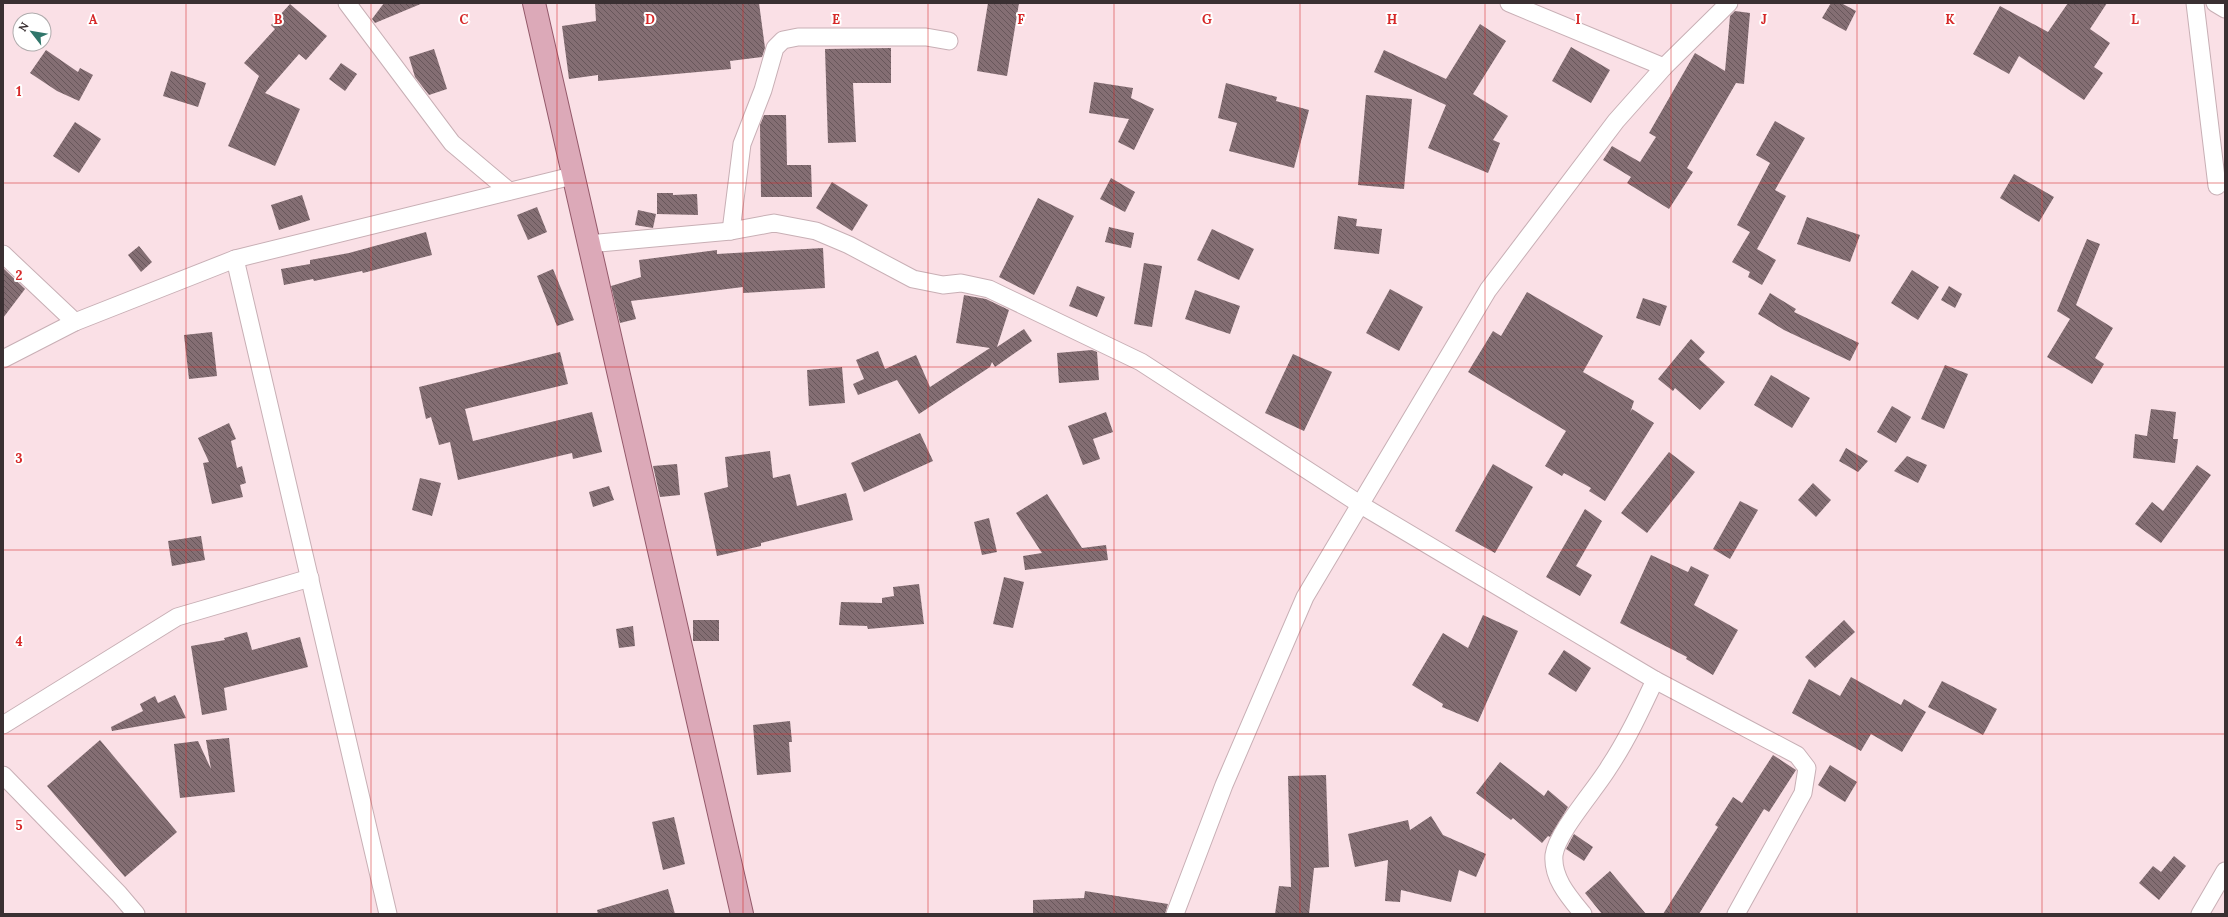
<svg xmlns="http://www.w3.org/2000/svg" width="2228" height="917" font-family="Lora,serif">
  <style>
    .building { fill: url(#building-back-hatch) }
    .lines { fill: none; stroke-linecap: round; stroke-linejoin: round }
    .minor-casing { stroke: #c8afb5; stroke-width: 19 }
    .primary-casing { stroke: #94596a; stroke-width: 24 }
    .minor { stroke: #fff; stroke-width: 17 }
    .primary { stroke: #dca9b8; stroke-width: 22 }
    .grid { fill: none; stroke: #d62828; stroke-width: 1; stroke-opacity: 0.55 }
    .grid-label { font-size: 13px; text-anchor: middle; font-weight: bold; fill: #d62828; stroke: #fff; stroke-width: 4; stroke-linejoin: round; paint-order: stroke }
  </style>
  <defs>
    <pattern id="building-back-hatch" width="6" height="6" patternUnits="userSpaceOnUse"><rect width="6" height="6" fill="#846e73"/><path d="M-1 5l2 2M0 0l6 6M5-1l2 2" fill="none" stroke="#67565a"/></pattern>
  </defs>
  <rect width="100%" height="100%" fill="#fae0e6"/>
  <g class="building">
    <path d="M 384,3 L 423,3 L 375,23 L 372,19 Z"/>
    <path d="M 595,3 L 759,3 L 765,48 L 762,57 L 730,61 L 731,69 L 598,81 L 598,75 L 569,79 L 562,26 L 596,21 Z"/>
    <path d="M 988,3 L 1019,3 L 1007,76 L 977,71 Z"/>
    <path d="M 1831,3 L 1841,3 L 1856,11 L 1846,31 L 1822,18 Z"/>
    <path d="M 2068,3 L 2107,3 L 2090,29 L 2110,43 L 2094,67 L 2103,73 L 2084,100 L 2019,56 L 2009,74 L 1973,54 L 2000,6 L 2048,32 Z"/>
    <path d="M 290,4 L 327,36 L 306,60 L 299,54 L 265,93 L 300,109 L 275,166 L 228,146 L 259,76 L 244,63 L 275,29 L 271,25 Z"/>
    <path d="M 1735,11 L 1750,13 L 1744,84 L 1736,83 L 1687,168 L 1693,172 L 1669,209 L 1627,183 L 1631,177 L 1603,160 L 1612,146 L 1640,162 L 1656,137 L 1649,133 L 1695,53 L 1725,71 L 1730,16 Z"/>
    <path d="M 1480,24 L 1506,41 L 1473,94 L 1508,116 L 1493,140 L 1500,143 L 1488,173 L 1428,148 L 1446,105 L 1374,72 L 1384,50 L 1446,79 Z"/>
    <path d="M 1571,47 L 1610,70 L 1591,103 L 1552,81 Z"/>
    <path d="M 891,48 L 891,83 L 853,83 L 856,142 L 828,143 L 825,49 Z"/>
    <path d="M 434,49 L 447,89 L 429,95 L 415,77 L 409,57 Z"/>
    <path d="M 46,50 L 78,72 L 80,68 L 93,75 L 79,101 L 57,91 L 30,73 Z"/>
    <path d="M 341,63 L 357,74 L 345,91 L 329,79 Z"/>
    <path d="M 171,71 L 206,83 L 198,107 L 163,96 Z"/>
    <path d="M 1094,82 L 1133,88 L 1131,98 L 1154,109 L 1134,150 L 1118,142 L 1129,119 L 1089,113 Z"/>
    <path d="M 1226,83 L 1277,97 L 1276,101 L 1309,110 L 1294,168 L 1229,151 L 1237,123 L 1218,118 Z"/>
    <path d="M 1366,95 L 1412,99 L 1404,189 L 1358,185 Z"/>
    <path d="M 764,115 L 786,115 L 787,165 L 811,165 L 812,197 L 761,197 L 760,125 Z"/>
    <path d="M 1775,121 L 1805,138 L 1775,190 L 1786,196 L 1757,249 L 1776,260 L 1762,285 L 1748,277 L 1750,272 L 1732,262 L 1750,232 L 1737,225 L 1770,163 L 1756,155 Z"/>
    <path d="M 75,122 L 101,139 L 79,173 L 53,156 Z"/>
    <path d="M 2014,174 L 2054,197 L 2039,222 L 2000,198 Z"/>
    <path d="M 1111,178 L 1135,192 L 1125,212 L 1100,199 Z"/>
    <path d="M 832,182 L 868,205 L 852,231 L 816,208 Z"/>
    <path d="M 657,193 L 673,193 L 673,195 L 697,194 L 698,215 L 657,214 Z"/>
    <path d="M 302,195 L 310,220 L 279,230 L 271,205 Z"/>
    <path d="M 1038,198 L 1074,216 L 1034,295 L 999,277 Z"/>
    <path d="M 537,207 L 547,232 L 528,240 L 517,215 Z"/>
    <path d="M 638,210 L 656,214 L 653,228 L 635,225 Z"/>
    <path d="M 1338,216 L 1357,219 L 1356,226 L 1382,229 L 1379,254 L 1334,249 Z"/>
    <path d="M 1807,217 L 1860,235 L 1850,262 L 1797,244 Z"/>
    <path d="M 1109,227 L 1134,233 L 1131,248 L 1105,242 Z"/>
    <path d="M 1212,229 L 1254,249 L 1239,280 L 1197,260 Z"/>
    <path d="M 426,232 L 432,255 L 363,273 L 362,271 L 314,281 L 313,279 L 284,285 L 281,269 L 310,264 L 310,260 L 349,253 Z"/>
    <path d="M 2087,239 L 2100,244 L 2076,305 L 2113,328 L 2095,358 L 2104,364 L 2092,384 L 2047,357 L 2070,319 L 2057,311 Z"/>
    <path d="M 139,246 L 152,262 L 141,272 L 128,255 Z"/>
    <path d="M 823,248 L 825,288 L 743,293 L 743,287 L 631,301 L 636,319 L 620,323 L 611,286 L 641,277 L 639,260 L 717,250 L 717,254 Z"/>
    <path d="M 1144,263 L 1162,266 L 1152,327 L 1134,324 Z"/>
    <path d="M 3,268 L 25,289 L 3,318 Z"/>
    <path d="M 553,269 L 574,320 L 557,326 L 537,276 Z"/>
    <path d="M 1912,270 L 1939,287 L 1918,320 L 1891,303 Z"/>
    <path d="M 1077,286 L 1105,297 L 1097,317 L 1069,306 Z"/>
    <path d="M 1949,286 L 1962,294 L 1955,308 L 1941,300 Z"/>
    <path d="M 1390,289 L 1423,307 L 1399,351 L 1366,333 Z"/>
    <path d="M 1195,290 L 1240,306 L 1230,334 L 1185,319 Z"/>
    <path d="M 1527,292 L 1603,336 L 1583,372 L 1634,401 L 1630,413 L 1632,409 L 1654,423 L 1605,501 L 1589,491 L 1591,488 L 1564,473 L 1562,476 L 1545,466 L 1566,431 L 1468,372 L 1493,331 L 1501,336 Z"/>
    <path d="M 1770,293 L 1796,309 L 1794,312 L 1859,343 L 1850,361 L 1784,330 L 1758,314 Z"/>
    <path d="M 964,295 L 986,299 L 1009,310 L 997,347 L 1024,329 L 1032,341 L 995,367 L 992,362 L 990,367 L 919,414 L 897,380 L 858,395 L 853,384 L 864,379 L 856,360 L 878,351 L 885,369 L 916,355 L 930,387 L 990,348 L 956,343 Z"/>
    <path d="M 1643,298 L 1667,306 L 1660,326 L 1636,318 Z"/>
    <path d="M 212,332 L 217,376 L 189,379 L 184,335 Z"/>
    <path d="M 1691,339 L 1705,352 L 1699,359 L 1725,382 L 1700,410 L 1675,388 L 1673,391 L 1658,379 Z"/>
    <path d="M 1092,350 L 1097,352 L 1099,380 L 1059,383 L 1057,353 Z"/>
    <path d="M 560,352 L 568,384 L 465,409 L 473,441 L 592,412 L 602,452 L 573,459 L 572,453 L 458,480 L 450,442 L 439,445 L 431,417 L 426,419 L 419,387 Z"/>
    <path d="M 1293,354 L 1332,372 L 1304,431 L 1265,413 Z"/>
    <path d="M 1945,365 L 1968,374 L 1944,429 L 1921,419 Z"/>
    <path d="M 842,367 L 845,403 L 809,406 L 807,370 Z"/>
    <path d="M 1771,375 L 1810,398 L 1792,428 L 1754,405 Z"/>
    <path d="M 1892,406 L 1911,417 L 1896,443 L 1877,432 Z"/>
    <path d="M 2151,409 L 2176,412 L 2173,439 L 2178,439 L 2175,463 L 2133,458 L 2135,434 L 2147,436 Z"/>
    <path d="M 1106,412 L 1113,432 L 1093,439 L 1100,459 L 1083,465 L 1068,426 Z"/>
    <path d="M 229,423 L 236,439 L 231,441 L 237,468 L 242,466 L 246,483 L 240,485 L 243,497 L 212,504 L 203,463 L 209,462 L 198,438 Z"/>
    <path d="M 920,433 L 933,461 L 864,492 L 851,463 Z"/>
    <path d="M 1846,448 L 1868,461 L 1858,472 L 1839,461 Z"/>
    <path d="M 770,451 L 773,478 L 790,474 L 797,506 L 846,493 L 853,520 L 761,543 L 761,546 L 717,556 L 704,493 L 728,487 L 725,457 Z"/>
    <path d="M 1669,452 L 1695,472 L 1647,533 L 1621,513 Z"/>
    <path d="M 1907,456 L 1927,465 L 1918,483 L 1894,471 Z"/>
    <path d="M 677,464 L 680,495 L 660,497 L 653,466 Z"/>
    <path d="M 1493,464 L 1533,487 L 1495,553 L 1455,531 Z"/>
    <path d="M 2197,465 L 2211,475 L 2161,543 L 2135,524 L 2152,502 L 2163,511 Z"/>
    <path d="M 420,478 L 441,483 L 432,516 L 412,510 Z"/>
    <path d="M 1813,483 L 1831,500 L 1816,517 L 1798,500 Z"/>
    <path d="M 609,486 L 614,500 L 593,507 L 589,492 Z"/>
    <path d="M 1047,494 L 1082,548 L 1106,545 L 1108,560 L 1025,570 L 1023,556 L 1042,553 L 1016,513 Z"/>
    <path d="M 1740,501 L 1758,510 L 1730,559 L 1713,549 Z"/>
    <path d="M 1585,509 L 1602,521 L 1576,566 L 1592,575 L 1580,596 L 1546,577 Z"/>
    <path d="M 989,518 L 997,552 L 982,555 L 974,522 Z"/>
    <path d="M 201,536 L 205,560 L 172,566 L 168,541 Z"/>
    <path d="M 1651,555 L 1688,572 L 1691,566 L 1709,575 L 1694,605 L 1738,630 L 1713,675 L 1686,659 L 1687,657 L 1620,623 Z"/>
    <path d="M 1004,577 L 1024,582 L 1013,628 L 993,624 Z"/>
    <path d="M 919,584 L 924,624 L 868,629 L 867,626 L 839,625 L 841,602 L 882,603 L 882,598 L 894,596 L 893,587 Z"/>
    <path d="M 1483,615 L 1518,631 L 1478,722 L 1442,707 L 1443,704 L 1412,685 L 1443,633 L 1468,648 Z"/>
    <rect x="693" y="620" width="26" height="21"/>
    <path d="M 1844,620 L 1855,632 L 1815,668 L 1805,657 Z"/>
    <path d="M 633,626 L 635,646 L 619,648 L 616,629 Z"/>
    <path d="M 247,632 L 252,650 L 300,637 L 308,667 L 224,688 L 227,710 L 202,715 L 191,646 L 225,640 L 224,638 Z"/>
    <path d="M 1564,650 L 1591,668 L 1576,692 L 1548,674 Z"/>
    <path d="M 1851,677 L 1901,705 L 1904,699 L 1926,712 L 1902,752 L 1871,734 L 1861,751 L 1792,713 L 1809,679 L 1840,696 Z"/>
    <path d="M 1942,681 L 1997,709 L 1983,735 L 1928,707 Z"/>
    <path d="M 175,695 L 186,718 L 112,731 L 111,727 L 143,711 L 140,704 L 155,696 L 158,703 Z"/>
    <path d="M 790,721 L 792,742 L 789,742 L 791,772 L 757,775 L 753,725 Z"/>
    <path d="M 229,738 L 235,792 L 180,798 L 174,744 L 198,741 L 211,769 L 206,740 Z"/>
    <path d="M 100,740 L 177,832 L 125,877 L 47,786 Z"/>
    <path d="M 1773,755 L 1796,770 L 1769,812 L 1764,809 L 1699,914 L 1663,914 L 1718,827 L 1715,825 L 1733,797 L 1742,803 Z"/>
    <path d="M 1500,762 L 1544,796 L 1548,790 L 1568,807 L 1550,837 L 1548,836 L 1542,843 L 1513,818 L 1511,820 L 1476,793 Z"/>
    <path d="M 1830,765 L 1857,782 L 1845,802 L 1818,785 Z"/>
    <path d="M 1326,775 L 1329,867 L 1314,868 L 1309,914 L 1275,914 L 1279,886 L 1291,887 L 1288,776 Z"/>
    <path d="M 1431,816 L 1443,835 L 1486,854 L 1476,877 L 1459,870 L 1451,902 L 1401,890 L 1400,902 L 1385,901 L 1388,860 L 1355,867 L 1348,834 L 1408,820 L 1410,830 Z"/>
    <path d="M 674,817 L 685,864 L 663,870 L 652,822 Z"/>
    <path d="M 1574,834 L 1593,847 L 1584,861 L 1566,849 Z"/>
    <path d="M 2174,856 L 2186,866 L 2159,900 L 2139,883 L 2153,866 L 2161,872 Z"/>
    <path d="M 1610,871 L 1646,914 L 1602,914 L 1585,893 Z"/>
    <path d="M 668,889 L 675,914 L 598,914 L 597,910 Z"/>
    <path d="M 1085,891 L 1168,904 L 1165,914 L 1033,914 L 1033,900 L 1084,898 Z"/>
  </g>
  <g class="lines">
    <g class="minor-casing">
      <g id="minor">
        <path d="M 347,3 L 452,143 L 509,191"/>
        <path d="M 1509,3 L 1664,67"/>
        <path d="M 2195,3 L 2217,186"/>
        <path d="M 2215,3 L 2225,9"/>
        <path d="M 731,231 L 742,144 L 763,90 L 775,48 L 783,40 L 798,37 L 926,37 L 949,41"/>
        <path d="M 588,244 L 731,231 L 774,223 L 816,231 L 849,245 L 913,279 L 943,285 L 961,283 L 989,289 L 1141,362 L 1361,505 L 1655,680 L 1797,755 L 1807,768 L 1803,793 L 1736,914"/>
        <path d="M 3,254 L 75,322"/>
        <path d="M 235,259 L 388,914"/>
        <path d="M 3,359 L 75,322 L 235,259 L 572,176"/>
        <path d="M 3,725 L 177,617 L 310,578"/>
        <path d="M 3,775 L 119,894 L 136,914"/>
        <path d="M 1175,914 L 1224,785 L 1305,597 L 1488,290 L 1616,121 L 1664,67 L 1729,3"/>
        <path d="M 1583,914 C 1569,897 1552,878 1554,855 C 1557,832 1596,789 1609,767 C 1627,740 1641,710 1655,680"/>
        <path d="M 2200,914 L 2225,871"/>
      </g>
    </g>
    <g class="primary-casing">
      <path id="primary" d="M 534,3 L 742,914"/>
    </g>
    <use href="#minor" class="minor"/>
    <use href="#primary" class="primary"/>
  </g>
  <path class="grid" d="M 186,3 L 186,914M 371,3 L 371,914M 557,3 L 557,914M 743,3 L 743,914M 928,3 L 928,914M 1114,3 L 1114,914M 1300,3 L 1300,914M 1485,3 L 1485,914M 1671,3 L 1671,914M 1857,3 L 1857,914M 2042,3 L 2042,914M 3,183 L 2225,183M 3,367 L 2225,367M 3,550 L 2225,550M 3,734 L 2225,734"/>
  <g class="grid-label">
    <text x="93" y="24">A</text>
    <text x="278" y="24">B</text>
    <text x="464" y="24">C</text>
    <text x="650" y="24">D</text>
    <text x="836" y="24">E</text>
    <text x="1021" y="24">F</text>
    <text x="1207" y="24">G</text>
    <text x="1392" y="24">H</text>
    <text x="1578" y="24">I</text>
    <text x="1764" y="24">J</text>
    <text x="1950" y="24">K</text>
    <text x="2135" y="24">L</text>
    <text x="19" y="96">1</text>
    <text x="19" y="280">2</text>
    <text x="19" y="463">3</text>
    <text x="19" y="646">4</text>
    <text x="19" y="830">5</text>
  </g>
  <rect width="2228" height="917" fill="none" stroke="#3a3032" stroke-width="8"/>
  <g transform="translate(32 32) rotate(301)"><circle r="19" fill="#ffffff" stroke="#b0acad"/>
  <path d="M0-3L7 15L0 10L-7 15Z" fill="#30766b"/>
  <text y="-6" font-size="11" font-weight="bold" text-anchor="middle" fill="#3a3032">N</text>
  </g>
</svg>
